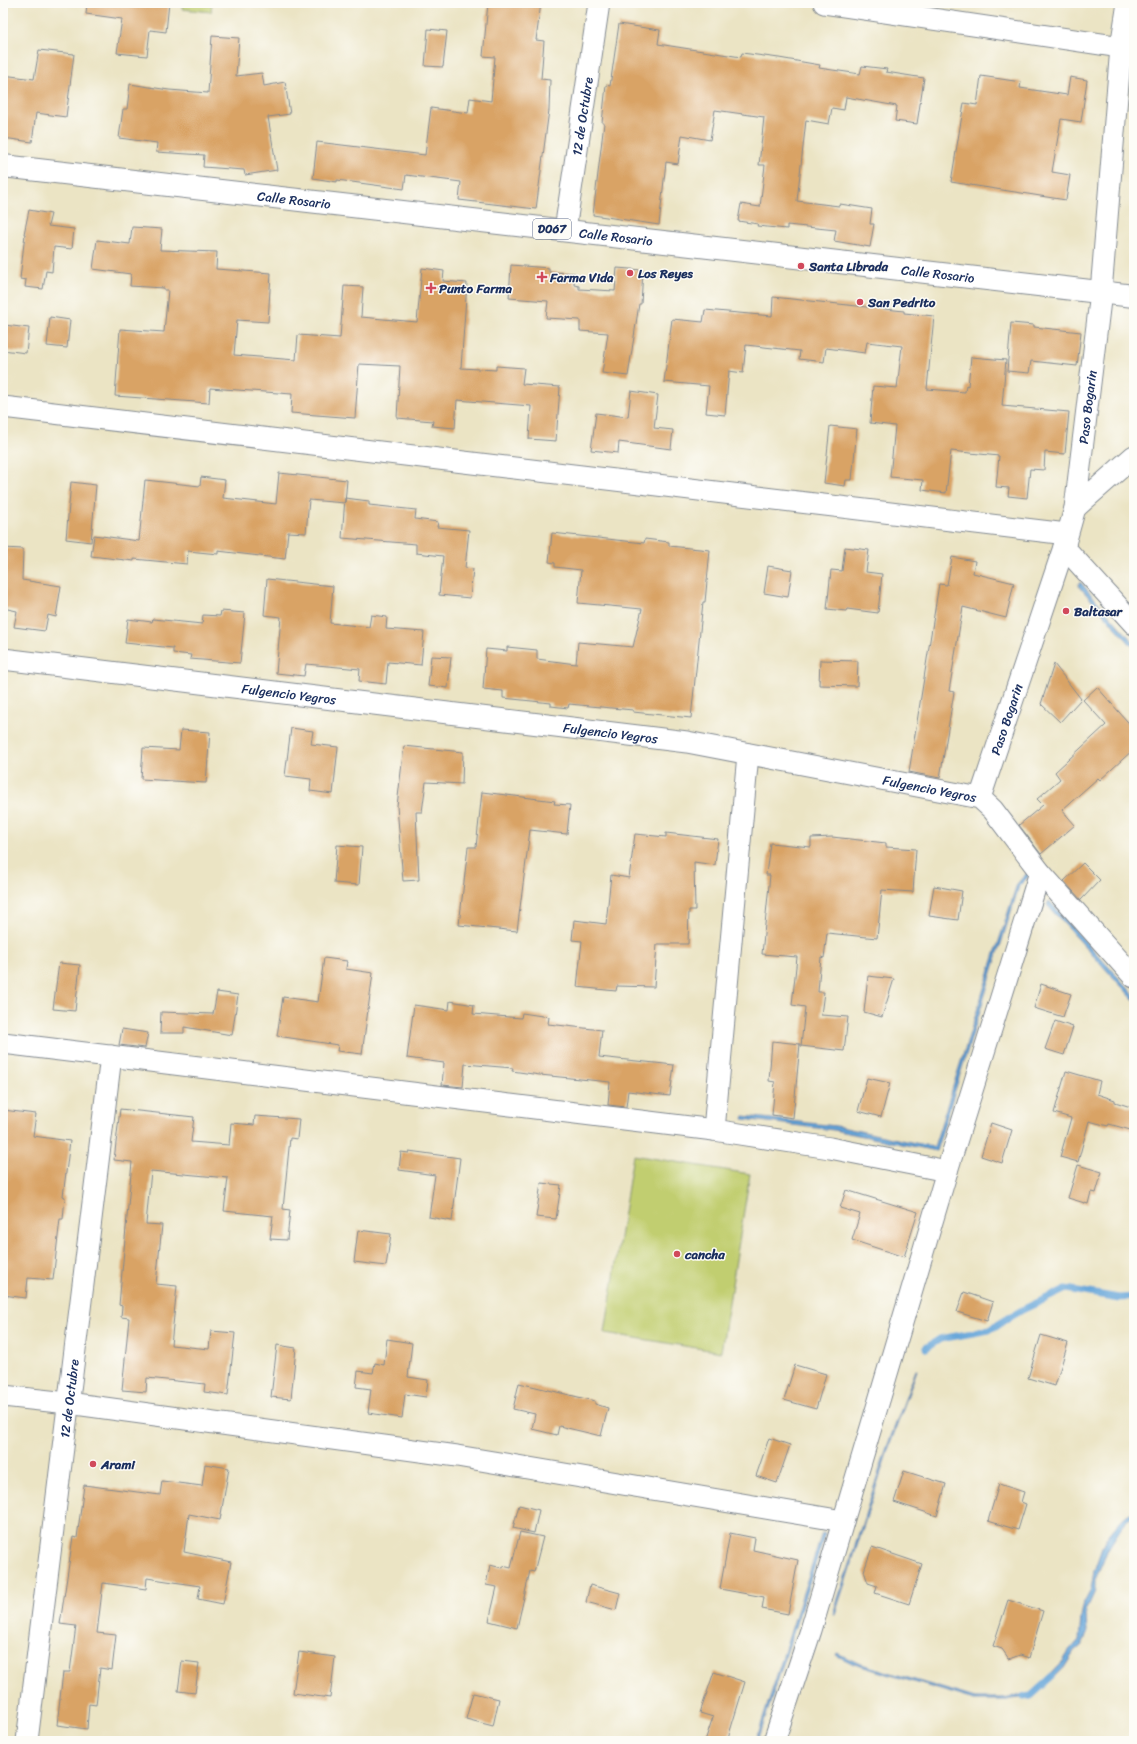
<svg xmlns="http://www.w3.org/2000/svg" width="1137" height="1744" font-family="Sriracha,sans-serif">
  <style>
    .green { fill: #c1ce70; stroke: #6e7e67 }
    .water { fill: #66a6d9; stroke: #406a9c }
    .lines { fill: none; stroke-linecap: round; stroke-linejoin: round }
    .stream { stroke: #66a6d9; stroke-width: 7 }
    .building { fill: #d9a365 }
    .street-casing { stroke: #838a91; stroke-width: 23 }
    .primary-casing { stroke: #838a91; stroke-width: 24 }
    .street { stroke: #fff; stroke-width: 21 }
    .primary { stroke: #fff; stroke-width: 22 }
    .poi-dot { fill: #d1495b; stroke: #fdfcf7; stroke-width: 1.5 }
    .labels { text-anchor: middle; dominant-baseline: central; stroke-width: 3; stroke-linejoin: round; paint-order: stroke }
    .shield { fill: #fdfcf7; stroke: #5f6c8c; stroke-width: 1 }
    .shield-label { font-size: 12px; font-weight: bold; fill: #1b2f5e }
    .street-label { font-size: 13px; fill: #1b2f5e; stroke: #fdfcf7 }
    .poi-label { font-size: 13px; font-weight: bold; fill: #1b2f5e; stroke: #fdfcf7; text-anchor: start }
  </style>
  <rect width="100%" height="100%" fill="#fdfcf7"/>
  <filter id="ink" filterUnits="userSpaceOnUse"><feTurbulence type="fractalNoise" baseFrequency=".025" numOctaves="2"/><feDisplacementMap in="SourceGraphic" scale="8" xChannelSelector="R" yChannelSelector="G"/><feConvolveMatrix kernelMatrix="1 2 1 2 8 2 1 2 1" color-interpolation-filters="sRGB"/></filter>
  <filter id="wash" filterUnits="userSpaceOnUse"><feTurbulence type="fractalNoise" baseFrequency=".012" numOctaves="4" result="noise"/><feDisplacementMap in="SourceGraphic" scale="16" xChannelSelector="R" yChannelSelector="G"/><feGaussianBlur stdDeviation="0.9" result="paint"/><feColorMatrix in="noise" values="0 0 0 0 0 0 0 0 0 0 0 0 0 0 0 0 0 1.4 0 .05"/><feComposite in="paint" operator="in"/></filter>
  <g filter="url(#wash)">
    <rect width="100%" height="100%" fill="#ebe4c4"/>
    <g class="green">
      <path d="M 182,3 L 212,3 L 211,12 L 182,9 Z"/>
      <path d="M 633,1155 L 750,1174 L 721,1352 L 605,1333 Z"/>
    </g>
    <g class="water">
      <path d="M 1080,582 L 1134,643 L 1134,648 L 1078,585 Z"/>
      <path d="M 1028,872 L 1031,874 L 1019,886 L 936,1151 L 834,1130 L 743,1119 L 744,1116 L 836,1126 L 934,1147 L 1017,884 Z"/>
      <path d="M 1049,901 L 1134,995 L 1134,1000 L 1047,905 Z"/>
      <path d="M 916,1370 L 917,1370 L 889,1447 L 835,1614 L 833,1614 L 887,1447 Z"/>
      <path d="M 1134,1509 L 1134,1514 L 1121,1528 L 1108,1549 L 1095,1580 L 1095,1591 L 1086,1611 L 1087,1634 L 1082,1645 L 1074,1652 L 1064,1668 L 1048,1684 L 1044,1682 L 1061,1664 L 1065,1656 L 1079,1640 L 1081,1617 L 1084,1602 L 1091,1589 L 1094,1571 L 1103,1545 L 1107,1537 L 1121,1520 Z"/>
      <path d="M 822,1533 L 825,1534 L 758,1741 L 756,1741 Z"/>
      <path d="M 837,1653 L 858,1663 L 975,1698 L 1001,1698 L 1031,1694 L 1035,1696 L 1003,1700 L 974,1700 L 854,1664 L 836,1655 Z"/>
    </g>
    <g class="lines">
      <g class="stream">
        <path d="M 926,1348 L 940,1339 L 989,1330 L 1022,1310 L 1066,1289 L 1119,1298 L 1134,1297"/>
        <path d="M 1024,1697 L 1031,1696 L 1052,1677"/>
      </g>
    </g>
    <g id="blocks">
      <g class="building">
        <path d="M 87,3 L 169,3 L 166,32 L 150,30 L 147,56 L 117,53 L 122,19 L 86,14 Z"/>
        <path d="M 488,3 L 541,3 L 536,40 L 544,41 L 541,79 L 550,80 L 549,110 L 536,209 L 459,200 L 461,182 L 406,175 L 404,189 L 337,180 L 337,182 L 313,178 L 317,142 L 425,155 L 431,108 L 468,113 L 470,98 L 491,101 L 495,57 L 483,56 Z"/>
        <path d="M 619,24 L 660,30 L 658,44 L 741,57 L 742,53 L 779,58 L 820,65 L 819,68 L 860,74 L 862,66 L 887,69 L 886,72 L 924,78 L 917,124 L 895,121 L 897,106 L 846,97 L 844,110 L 832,108 L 829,124 L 806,120 L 797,201 L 839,206 L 840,204 L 872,209 L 870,224 L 874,224 L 870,247 L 834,241 L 836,230 L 787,225 L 787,229 L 757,226 L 758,224 L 738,221 L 741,204 L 760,207 L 765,165 L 759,165 L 764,117 L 715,110 L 710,140 L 682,135 L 678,164 L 666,162 L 659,225 L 593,215 L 604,123 L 602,123 L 606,85 L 610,86 Z"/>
        <path d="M 428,29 L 447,31 L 443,67 L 425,66 Z"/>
        <path d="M 212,36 L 239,38 L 236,76 L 262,73 L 264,86 L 285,82 L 290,114 L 268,117 L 277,170 L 245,175 L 244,170 L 203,167 L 204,155 L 156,152 L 157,143 L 119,138 L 123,109 L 127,109 L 130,84 L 169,90 L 208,93 Z"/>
        <path d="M 39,50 L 74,54 L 66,117 L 36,113 L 32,142 L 3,138 L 3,75 L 34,79 Z"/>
        <path d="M 981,76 L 1021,82 L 1020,88 L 1067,95 L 1070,77 L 1087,80 L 1081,122 L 1061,119 L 1052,172 L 1070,175 L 1066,200 L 951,182 L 964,103 L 977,105 Z"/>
        <path d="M 29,210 L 51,214 L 48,226 L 74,229 L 72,249 L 54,247 L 52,272 L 46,271 L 43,289 L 25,287 L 26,280 L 20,279 L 25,234 L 24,234 Z"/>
        <path d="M 132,227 L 162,229 L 160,250 L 217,252 L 216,269 L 271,273 L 268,322 L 237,320 L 234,355 L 296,360 L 298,335 L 340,338 L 344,286 L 363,287 L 361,317 L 417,322 L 422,268 L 444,271 L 443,281 L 467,283 L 461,368 L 496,370 L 496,366 L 524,368 L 522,384 L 560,387 L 556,441 L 529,439 L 531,406 L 457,400 L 455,428 L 432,426 L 433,421 L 397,418 L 400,366 L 359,364 L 355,418 L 291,413 L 292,394 L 210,388 L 209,403 L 115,396 L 120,329 L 164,332 L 168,290 L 164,290 L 164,288 L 130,286 L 131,274 L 93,269 L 97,240 L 130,244 Z"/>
        <path d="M 511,265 L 549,268 L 549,272 L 575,273 L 574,285 L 579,286 L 579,289 L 615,291 L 617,268 L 643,270 L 641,304 L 639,304 L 628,376 L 602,373 L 608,333 L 580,331 L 580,320 L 546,318 L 548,301 L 509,298 Z"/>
        <path d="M 773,297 L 904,311 L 904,313 L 934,316 L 927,389 L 965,392 L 966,385 L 968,386 L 971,357 L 1006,360 L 1002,406 L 1069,412 L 1065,454 L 1045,452 L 1044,470 L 1030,469 L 1027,498 L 1008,496 L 1009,488 L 996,487 L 999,456 L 951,451 L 946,493 L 922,490 L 923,480 L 890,477 L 895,426 L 870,423 L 873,386 L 897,388 L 902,346 L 867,342 L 865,353 L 826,348 L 824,362 L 799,359 L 800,351 L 746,345 L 743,373 L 729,371 L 725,415 L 706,413 L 709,386 L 664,382 L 672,319 L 703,322 L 705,310 L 772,316 Z"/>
        <path d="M 50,317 L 70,320 L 67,348 L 47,346 Z"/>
        <path d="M 1011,323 L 1034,325 L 1034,327 L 1081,332 L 1077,366 L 1031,361 L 1029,373 L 1007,371 Z"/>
        <path d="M 4,325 L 29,328 L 26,353 L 3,350 Z"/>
        <path d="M 631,391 L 658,395 L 654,428 L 673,430 L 671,449 L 619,442 L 618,453 L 591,450 L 596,413 L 628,417 Z"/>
        <path d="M 830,426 L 857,429 L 852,480 L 846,480 L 845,486 L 824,483 Z"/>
        <path d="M 279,473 L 347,480 L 345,503 L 309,500 L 306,533 L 288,532 L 285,559 L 218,551 L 218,554 L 188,551 L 187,564 L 134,559 L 134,561 L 91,556 L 94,535 L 139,541 L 145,480 L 200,486 L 201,477 L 225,480 L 223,498 L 276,504 Z"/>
        <path d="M 71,482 L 96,485 L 91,542 L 66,539 Z"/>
        <path d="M 345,498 L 369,501 L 369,505 L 416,510 L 415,519 L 438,522 L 437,527 L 469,530 L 465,568 L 473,569 L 470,598 L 439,595 L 443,556 L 416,553 L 416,544 L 342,538 Z"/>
        <path d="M 552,533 L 644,543 L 645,539 L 669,542 L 669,546 L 710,550 L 705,602 L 703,602 L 691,718 L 633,712 L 633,710 L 569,704 L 568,708 L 551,706 L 551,703 L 503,698 L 503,691 L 483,689 L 486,649 L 507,651 L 507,647 L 537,650 L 537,659 L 576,664 L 578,642 L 633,647 L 642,609 L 578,603 L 581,570 L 555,567 L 555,563 L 549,562 Z"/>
        <path d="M 845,547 L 869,550 L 866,572 L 882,574 L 878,613 L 847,609 L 846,611 L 827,609 L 831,570 L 842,571 Z"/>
        <path d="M 3,548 L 23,549 L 22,580 L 61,586 L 56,617 L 48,615 L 45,631 L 14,627 L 17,611 L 3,608 Z"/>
        <path d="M 952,557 L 975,561 L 973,573 L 1014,583 L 1006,618 L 963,607 L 949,691 L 954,692 L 940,778 L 909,772 L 939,584 L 947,585 Z"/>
        <path d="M 768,566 L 792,570 L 788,597 L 764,593 Z"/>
        <path d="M 267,579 L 333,586 L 330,623 L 369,627 L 371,615 L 387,617 L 386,629 L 424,632 L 421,665 L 388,662 L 386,684 L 359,681 L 360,669 L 306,664 L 304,676 L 276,673 L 281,617 L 264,615 Z"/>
        <path d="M 221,611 L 245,613 L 240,663 L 190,659 L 191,655 L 173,653 L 173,648 L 125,643 L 128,619 L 152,622 L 153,619 L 202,624 L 203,615 L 220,616 Z"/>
        <path d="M 431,656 L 451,657 L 448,688 L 428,686 Z"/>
        <path d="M 820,660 L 858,661 L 857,686 L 819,685 Z"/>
        <path d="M 1054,664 L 1081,699 L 1060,722 L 1041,704 Z"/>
        <path d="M 1097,687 L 1134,729 L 1134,749 L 1100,780 L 1098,778 L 1062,810 L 1075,825 L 1041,854 L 1019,825 L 1043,805 L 1037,799 L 1060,779 L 1055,772 L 1106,725 L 1083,700 Z"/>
        <path d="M 291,728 L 313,731 L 311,744 L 338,747 L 333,794 L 310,791 L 311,779 L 285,776 Z"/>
        <path d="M 181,730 L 210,732 L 206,783 L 141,779 L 143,748 L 179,750 Z"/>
        <path d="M 404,746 L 463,752 L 462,784 L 426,782 L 422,812 L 416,812 L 419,880 L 403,881 L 397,806 Z"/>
        <path d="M 482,792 L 555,801 L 554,804 L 570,805 L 567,834 L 530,830 L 517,931 L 459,925 L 468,847 L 476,847 Z"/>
        <path d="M 666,833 L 718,839 L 715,865 L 694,862 L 695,910 L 689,910 L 688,944 L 657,944 L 654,987 L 617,986 L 616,991 L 577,987 L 582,941 L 572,940 L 574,920 L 606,924 L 611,875 L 629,878 L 635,834 L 666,837 Z"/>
        <path d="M 832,837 L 886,843 L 886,847 L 916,849 L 913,892 L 882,890 L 877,938 L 827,933 L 824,958 L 821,957 L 818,992 L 824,992 L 821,1015 L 848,1017 L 844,1051 L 801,1046 L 805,1007 L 792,1005 L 797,957 L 762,954 L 770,875 L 766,875 L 770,843 L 811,847 L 811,838 Z"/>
        <path d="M 337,845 L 362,847 L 359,885 L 334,883 Z"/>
        <path d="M 1083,863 L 1100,880 L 1081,900 L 1064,881 Z"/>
        <path d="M 934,886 L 962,891 L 958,920 L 929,916 Z"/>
        <path d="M 324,958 L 347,961 L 346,969 L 373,973 L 362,1054 L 337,1051 L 338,1045 L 277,1036 L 283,997 L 318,1002 Z"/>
        <path d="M 59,963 L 80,965 L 75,1011 L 53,1009 Z"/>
        <path d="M 868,976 L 894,979 L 882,1017 L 864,1012 Z"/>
        <path d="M 1041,984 L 1071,994 L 1063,1017 L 1034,1008 Z"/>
        <path d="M 217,992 L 238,995 L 232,1035 L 184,1027 L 184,1033 L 160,1033 L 161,1012 L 213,1014 Z"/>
        <path d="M 450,1001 L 474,1005 L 473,1014 L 521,1018 L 522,1013 L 549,1017 L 548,1024 L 602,1030 L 599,1057 L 674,1065 L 670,1096 L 628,1091 L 626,1107 L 608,1105 L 610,1082 L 540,1075 L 512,1071 L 513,1068 L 465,1064 L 463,1087 L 442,1085 L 444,1063 L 407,1058 L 414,1005 L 449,1010 Z"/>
        <path d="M 1055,1021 L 1073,1027 L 1064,1055 L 1045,1049 Z"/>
        <path d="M 122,1029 L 148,1033 L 145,1048 L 119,1045 Z"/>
        <path d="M 772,1041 L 800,1044 L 793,1118 L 772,1115 L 775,1082 L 769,1081 Z"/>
        <path d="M 1066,1071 L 1100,1081 L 1097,1094 L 1115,1100 L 1115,1102 L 1134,1108 L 1134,1131 L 1109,1124 L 1108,1126 L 1089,1121 L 1078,1162 L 1060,1157 L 1071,1118 L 1054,1113 Z"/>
        <path d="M 867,1078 L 890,1083 L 881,1117 L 858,1111 Z"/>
        <path d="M 120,1109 L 194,1117 L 191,1142 L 229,1145 L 231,1123 L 254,1125 L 255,1116 L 299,1119 L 297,1139 L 290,1138 L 283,1209 L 290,1210 L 287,1240 L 270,1239 L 273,1216 L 224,1211 L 228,1178 L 151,1171 L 146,1224 L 162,1225 L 156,1284 L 177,1286 L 171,1345 L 209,1349 L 211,1331 L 235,1333 L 228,1395 L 204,1392 L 205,1384 L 147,1378 L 146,1392 L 122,1390 L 129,1318 L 121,1317 L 122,1306 L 119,1305 L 132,1162 L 114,1160 Z"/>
        <path d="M 3,1110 L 36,1114 L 33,1136 L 70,1141 L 63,1196 L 65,1197 L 63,1219 L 60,1219 L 53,1280 L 28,1278 L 26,1298 L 3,1295 Z"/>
        <path d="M 991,1123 L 1012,1130 L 1002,1163 L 981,1156 Z"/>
        <path d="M 409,1151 L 460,1158 L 452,1221 L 429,1217 L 435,1175 L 399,1170 L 401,1152 L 409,1153 Z"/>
        <path d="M 1078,1165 L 1102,1172 L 1096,1193 L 1091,1192 L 1088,1204 L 1068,1198 Z"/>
        <path d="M 541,1183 L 561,1185 L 556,1219 L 536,1217 Z"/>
        <path d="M 846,1190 L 918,1212 L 904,1257 L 852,1240 L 860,1214 L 840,1208 Z"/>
        <path d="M 358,1230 L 391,1234 L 386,1266 L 354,1262 Z"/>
        <path d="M 964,1292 L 993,1302 L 987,1321 L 957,1312 Z"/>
        <path d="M 1041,1335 L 1068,1343 L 1055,1386 L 1028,1378 Z"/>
        <path d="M 387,1339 L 412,1343 L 408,1377 L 428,1380 L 426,1397 L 405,1394 L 402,1418 L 368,1413 L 371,1389 L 356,1387 L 358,1371 L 373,1373 L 375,1363 L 384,1365 Z"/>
        <path d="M 277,1345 L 296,1348 L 291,1399 L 271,1397 Z"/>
        <path d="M 795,1365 L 826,1374 L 816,1409 L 784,1400 Z"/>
        <path d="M 519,1383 L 595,1401 L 595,1404 L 608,1408 L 601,1436 L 559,1426 L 557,1435 L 532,1429 L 535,1414 L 513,1409 Z"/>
        <path d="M 769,1438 L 790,1445 L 777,1483 L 756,1476 Z"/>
        <path d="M 205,1464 L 229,1468 L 220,1520 L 189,1514 L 184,1552 L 231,1562 L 223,1604 L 198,1599 L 200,1586 L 147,1578 L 146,1589 L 103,1583 L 97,1633 L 116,1635 L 112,1670 L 100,1668 L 96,1705 L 89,1704 L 87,1729 L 57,1725 L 63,1672 L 70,1672 L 76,1626 L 60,1624 L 73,1537 L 77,1538 L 84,1485 L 160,1495 L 162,1481 L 202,1486 Z"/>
        <path d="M 904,1471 L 946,1484 L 937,1516 L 894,1502 Z"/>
        <path d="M 999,1484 L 1024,1492 L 1021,1502 L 1026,1504 L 1018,1530 L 988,1521 Z"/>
        <path d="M 519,1505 L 539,1510 L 534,1533 L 513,1528 Z"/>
        <path d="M 520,1532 L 543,1537 L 534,1572 L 530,1571 L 517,1628 L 489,1621 L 497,1587 L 486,1585 L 490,1565 L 502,1568 L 503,1566 L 511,1568 Z"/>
        <path d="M 730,1533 L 755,1538 L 753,1550 L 798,1560 L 788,1614 L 762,1609 L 764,1597 L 720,1589 Z"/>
        <path d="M 872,1547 L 922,1564 L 909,1604 L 875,1593 L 877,1586 L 868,1583 L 864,1571 Z"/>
        <path d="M 590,1585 L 620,1593 L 616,1610 L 586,1602 Z"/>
        <path d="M 1008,1600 L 1043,1611 L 1029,1658 L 1020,1655 L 1009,1659 L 1002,1649 L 993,1646 Z"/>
        <path d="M 299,1652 L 335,1657 L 330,1698 L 293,1693 Z"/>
        <path d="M 182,1661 L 199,1663 L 195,1693 L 178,1691 Z"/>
        <path d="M 714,1672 L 745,1682 L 727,1741 L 705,1741 L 713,1717 L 700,1713 Z"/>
        <path d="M 473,1693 L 499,1699 L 493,1726 L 466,1719 Z"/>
      </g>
    </g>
  </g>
  <g filter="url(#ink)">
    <use href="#blocks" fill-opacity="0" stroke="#838a91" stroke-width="1"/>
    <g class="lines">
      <g class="street-casing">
        <g id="street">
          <path d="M 824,3 L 1121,47"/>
          <path id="s1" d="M 565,230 L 599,3"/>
          <path d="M 3,407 L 1067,534"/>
          <path d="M 1075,508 L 1134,456"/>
          <path d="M 1064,547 L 1134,624"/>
          <path id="s2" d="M 3,659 L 687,742 L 980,798 L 993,810 L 1040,872 L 1134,977"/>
          <path id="s3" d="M 980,798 L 1064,547 L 1075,508 L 1101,292 L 1121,47 L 1128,3"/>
          <path d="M 3,1043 L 714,1130 L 830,1148 L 947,1171"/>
          <path d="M 714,1130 L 748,754"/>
          <path d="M 3,1396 L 68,1403 L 457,1456 L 843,1521"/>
          <path id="s4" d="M 27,1741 L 111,1056"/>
          <path d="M 774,1741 L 811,1630 L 947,1171 L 1040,872"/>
        </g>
      </g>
      <g class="primary-casing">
        <g id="primary">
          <path id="s5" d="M 3,166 L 1134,296"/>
        </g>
      </g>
      <use href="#street" class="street"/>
      <use href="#primary" class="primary"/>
    </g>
  </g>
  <g class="poi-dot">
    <circle cx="801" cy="266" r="4"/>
    <circle cx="630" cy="273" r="4"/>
    <path d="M540 271h4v4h4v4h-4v4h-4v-4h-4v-4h4z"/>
    <path d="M429 282h4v4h4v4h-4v4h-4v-4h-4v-4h4z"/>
    <circle cx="860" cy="302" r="4"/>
    <circle cx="1066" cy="611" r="4"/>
    <circle cx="677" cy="1254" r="4"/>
    <circle cx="93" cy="1464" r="4"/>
  </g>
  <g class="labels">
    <rect class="shield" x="533" y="219" width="38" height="20" rx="3"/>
    <g class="shield-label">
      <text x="552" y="229">D067</text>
    </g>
    <g class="street-label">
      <text stroke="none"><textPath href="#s1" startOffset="115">12 de Octubre</textPath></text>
      <text stroke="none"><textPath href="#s5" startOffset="293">Calle Rosario</textPath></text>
      <text stroke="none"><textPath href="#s5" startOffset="617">Calle Rosario</textPath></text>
      <text stroke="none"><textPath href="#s5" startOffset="941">Calle Rosario</textPath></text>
      <text stroke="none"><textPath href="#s3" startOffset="407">Paso Bogarin</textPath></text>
      <text stroke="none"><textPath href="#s2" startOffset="288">Fulgencio Yegros</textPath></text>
      <text stroke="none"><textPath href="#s3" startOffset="83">Paso Bogarin</textPath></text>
      <text stroke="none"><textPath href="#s2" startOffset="612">Fulgencio Yegros</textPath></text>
      <text stroke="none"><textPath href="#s2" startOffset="936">Fulgencio Yegros</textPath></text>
      <text stroke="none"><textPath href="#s4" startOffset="345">12 de Octubre</textPath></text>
    </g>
    <g class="poi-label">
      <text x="809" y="266">Santa Librada</text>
      <text x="638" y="273">Los Reyes</text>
      <text x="550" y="277">Farma Vida</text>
      <text x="439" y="288">Punto Farma</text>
      <text x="868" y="302">San Pedrito</text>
      <text x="1074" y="611">Baltasar</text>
      <text x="685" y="1254">cancha</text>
      <text x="101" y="1464">Arami</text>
    </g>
  </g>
  <rect width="1137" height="1744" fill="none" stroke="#fdfcf7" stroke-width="16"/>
</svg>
